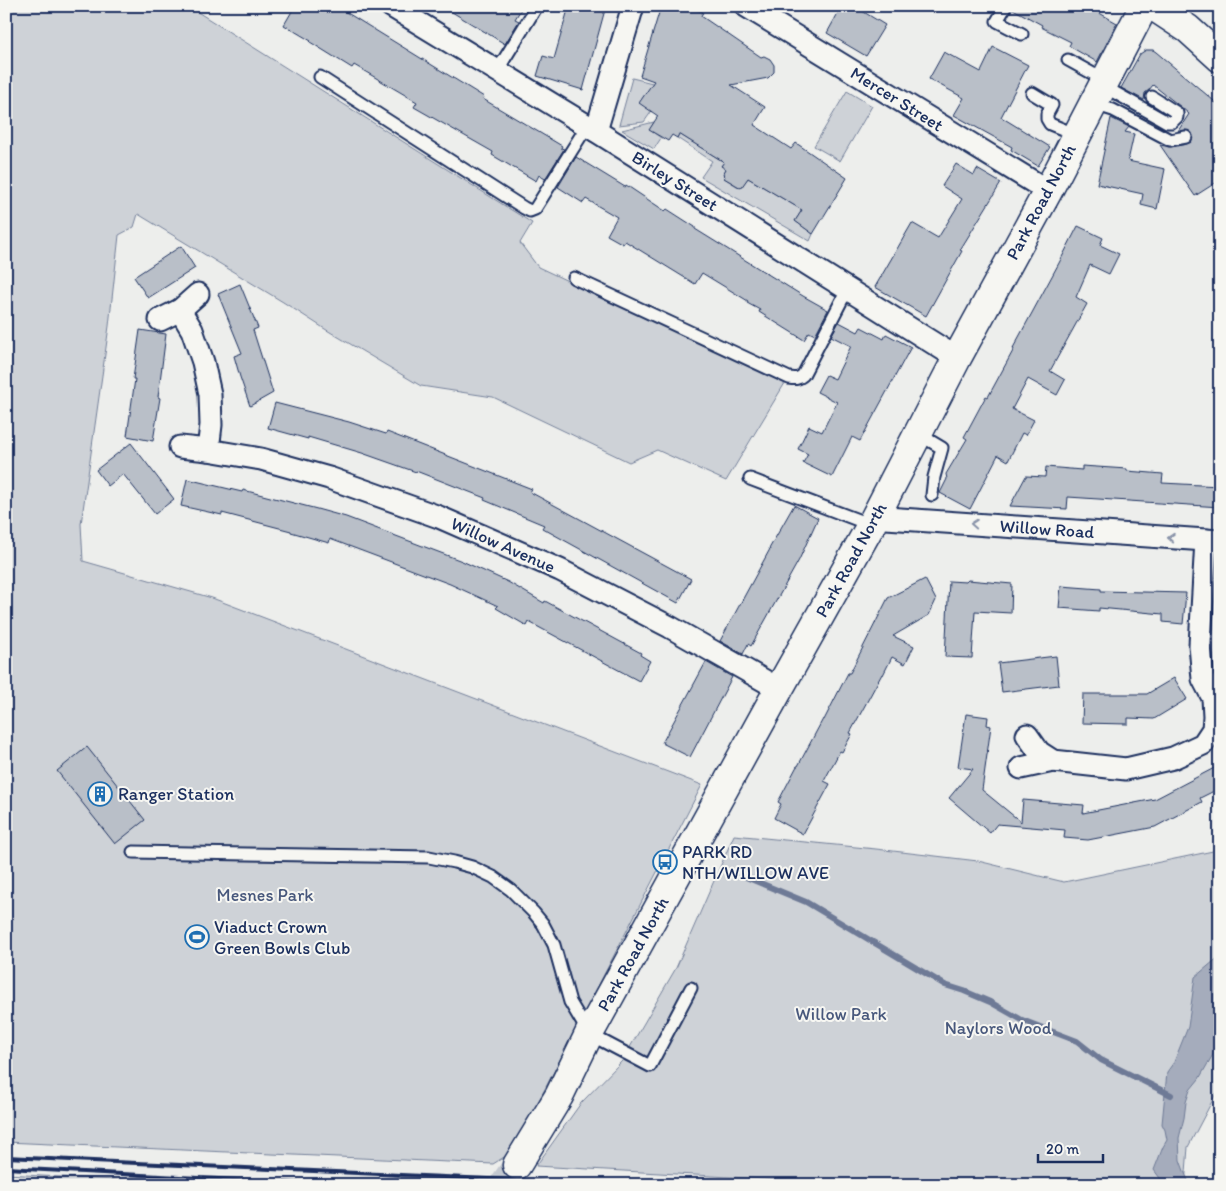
<svg xmlns="http://www.w3.org/2000/svg" width="1226" height="1191" font-family="Itim,sans-serif">
  <style>
    .green { fill: #ced2d7; stroke: #74809a }
    .water { fill: #a5acbc; stroke: #6e7a96 }
    .lines { fill: none; stroke-linecap: round; stroke-linejoin: round }
    .stream { stroke: #6e7a96; stroke-width: 6 }
    .building { fill: #b9bfc8; stroke: #1b2f5e }
    .secondary-tunnel { stroke: #c3c8d0; stroke-width: 28; stroke-dasharray: 28 14; stroke-linecap: butt }
    .lane-casing { stroke: #1b2f5e; stroke-width: 15 }
    .street-casing { stroke: #1b2f5e; stroke-width: 25 }
    .secondary-casing { stroke: #1b2f5e; stroke-width: 31 }
    .primary-casing { stroke: #1b2f5e; stroke-width: 31 }
    .lane { stroke: #f6f6f2; stroke-width: 11 }
    .street { stroke: #f6f6f2; stroke-width: 21 }
    .secondary { stroke: #f6f6f2; stroke-width: 28 }
    .primary { stroke: #f6f6f2; stroke-width: 28 }
    .rail { stroke: #1b2f5e; stroke-width: 4 }
    .oneway { stroke: #8892a8 }
    .labels { text-anchor: middle; dominant-baseline: central; stroke-width: 4; stroke-linejoin: round; paint-order: stroke }
    .street-label { font-size: 18px; fill: #1b2f5e; stroke: #f6f6f2 }
    .poi-label { font-size: 18px; fill: #1b2f5e; stroke: #f6f6f2; text-anchor: start }
    .park-label { font-size: 18px; fill: #48587c; stroke: #f6f6f2 }
  </style>
  <rect width="100%" height="100%" fill="#edeeec"/>
  <filter id="ink" filterUnits="userSpaceOnUse"><feTurbulence type="fractalNoise" baseFrequency=".02" numOctaves="2"/><feDisplacementMap in="SourceGraphic" scale="10" xChannelSelector="R" yChannelSelector="G"/><feConvolveMatrix kernelMatrix="1 2 1 2 8 2 1 2 1" color-interpolation-filters="sRGB"/></filter>
  <g filter="url(#ink)">
    <g class="green">
      <path d="M 6,6 L 188,6 L 532,223 L 520,243 L 538,267 L 785,383 L 726,481 L 657,450 L 629,462 L 493,397 L 421,386 L 325,329 L 283,302 L 138,214 L 134,227 L 119,235 L 109,326 L 81,524 L 83,561 L 212,598 L 702,785 L 531,1116 L 517,1149 L 493,1164 L 6,1142 Z"/>
      <path d="M 632,78 L 669,87 L 644,122 L 619,125 Z"/>
      <path d="M 847,91 L 872,106 L 840,161 L 814,146 Z"/>
      <path d="M 654,122 L 650,130 L 661,138 L 654,149 L 622,130 Z"/>
      <path d="M 679,134 L 724,162 L 721,166 L 726,169 L 723,174 L 725,176 L 724,178 L 740,188 L 748,178 L 802,210 L 795,221 L 813,234 L 810,241 L 701,177 L 712,161 L 677,138 Z"/>
      <path d="M 734,835 L 876,849 L 978,861 L 1064,882 L 1213,851 L 1220,853 L 1220,1086 L 1188,1147 L 1185,1185 L 870,1185 L 536,1166 L 581,1103 L 622,1061 L 676,968 Z"/>
      <path d="M 6,1174 L 206,1185 L 6,1185 Z"/>
    </g>
    <path class="water" d="M 1220,956 L 1220,994 L 1217,999 L 1215,1051 L 1199,1079 L 1190,1090 L 1186,1102 L 1184,1118 L 1179,1138 L 1180,1160 L 1184,1171 L 1190,1185 L 1165,1185 L 1154,1170 L 1163,1147 L 1167,1140 L 1165,1130 L 1162,1124 L 1167,1072 L 1174,1062 L 1188,1027 L 1195,977 Z"/>
    <g class="lines">
      <path class="stream" d="M 746,877 L 806,902 L 945,985 L 964,991 L 990,1002 L 1022,1020 L 1077,1041 L 1101,1060 L 1171,1095"/>
    </g>
    <g class="building">
      <path d="M 295,6 L 336,6 L 484,97 L 483,99 L 562,146 L 561,148 L 564,149 L 545,179 L 539,175 L 536,181 L 492,155 L 493,152 L 414,107 L 417,102 L 354,65 L 352,68 L 310,42 L 311,41 L 284,25 Z"/>
      <path d="M 442,6 L 523,6 L 515,19 L 519,21 L 505,44 Z"/>
      <path d="M 569,6 L 606,6 L 583,90 L 537,76 L 543,56 L 554,59 Z"/>
      <path d="M 661,6 L 685,6 L 703,12 L 701,16 L 761,57 L 764,56 L 770,59 L 774,65 L 774,72 L 768,78 L 731,85 L 765,107 L 754,125 L 791,149 L 796,143 L 847,178 L 813,234 L 795,221 L 802,210 L 748,178 L 741,188 L 724,178 L 725,176 L 723,174 L 726,169 L 721,166 L 724,162 L 679,134 L 677,138 L 672,135 L 668,141 L 649,130 L 658,116 L 639,103 L 654,81 L 640,76 Z"/>
      <path d="M 842,6 L 854,6 L 885,25 L 866,56 L 827,33 Z"/>
      <path d="M 1013,6 L 1087,6 L 1117,23 L 1097,62 L 1069,46 L 1071,42 L 1041,27 L 1042,25 L 1013,9 Z"/>
      <path d="M 993,47 L 1028,65 L 1001,117 L 1050,147 L 1038,166 L 1011,150 L 1012,147 L 954,115 L 964,98 L 929,79 L 944,52 L 981,72 Z"/>
      <path d="M 1146,50 L 1153,50 L 1156,52 L 1220,106 L 1220,180 L 1195,196 L 1160,145 L 1171,147 L 1187,144 L 1191,142 L 1193,136 L 1191,132 L 1185,130 L 1178,131 L 1189,114 L 1181,107 L 1153,85 L 1149,90 L 1145,93 L 1144,100 L 1121,88 L 1140,54 Z"/>
      <path d="M 1111,118 L 1129,127 L 1125,132 L 1134,134 L 1128,161 L 1165,169 L 1157,209 L 1141,205 L 1143,194 L 1097,184 Z"/>
      <path d="M 576,157 L 625,187 L 626,185 L 665,211 L 667,209 L 695,227 L 695,229 L 803,296 L 828,310 L 815,335 L 809,332 L 804,340 L 759,312 L 760,310 L 747,303 L 748,301 L 702,273 L 695,284 L 625,241 L 623,244 L 607,235 L 617,217 L 586,199 L 583,203 L 558,187 Z"/>
      <path d="M 956,164 L 974,175 L 977,169 L 1001,183 L 960,250 L 962,251 L 926,316 L 875,287 L 912,223 L 938,238 L 962,199 L 942,186 Z"/>
      <path d="M 1078,226 L 1103,238 L 1100,245 L 1119,254 L 1109,274 L 1090,265 L 1076,297 L 1087,304 L 1050,371 L 1065,380 L 1057,395 L 1028,379 L 1012,409 L 1034,420 L 1026,435 L 1022,433 L 1008,461 L 998,455 L 970,509 L 940,493 L 947,479 L 946,474 L 967,439 L 964,437 L 986,396 L 988,397 L 1014,349 L 1013,348 L 1059,263 Z"/>
      <path d="M 181,246 L 195,268 L 148,298 L 134,277 Z"/>
      <path d="M 240,284 L 258,328 L 253,330 L 273,393 L 250,406 L 240,377 L 234,356 L 242,353 L 218,294 Z"/>
      <path d="M 839,322 L 858,332 L 861,327 L 884,339 L 886,334 L 911,347 L 860,441 L 852,437 L 832,477 L 803,463 L 808,454 L 798,449 L 809,426 L 822,432 L 837,402 L 817,392 L 826,375 L 835,379 L 851,346 L 831,336 Z"/>
      <path d="M 140,330 L 166,334 L 158,397 L 160,398 L 153,441 L 127,436 L 135,379 L 133,379 Z"/>
      <path d="M 275,403 L 349,422 L 386,434 L 387,432 L 532,489 L 530,492 L 691,579 L 678,603 L 542,528 L 544,525 L 484,500 L 485,498 L 416,471 L 416,472 L 362,453 L 308,437 L 308,439 L 268,428 Z"/>
      <path d="M 131,443 L 174,499 L 155,514 L 123,474 L 108,486 L 96,470 Z"/>
      <path d="M 1082,466 L 1127,469 L 1127,471 L 1163,474 L 1162,483 L 1220,486 L 1220,507 L 1068,497 L 1067,509 L 1010,506 L 1026,476 L 1045,477 L 1046,467 L 1082,470 Z"/>
      <path d="M 187,479 L 242,492 L 243,490 L 317,509 L 346,517 L 462,561 L 508,582 L 544,603 L 545,601 L 641,653 L 640,655 L 650,661 L 639,681 L 529,622 L 527,626 L 496,608 L 498,606 L 450,584 L 330,539 L 329,543 L 291,532 L 291,531 L 222,513 L 222,515 L 181,506 Z"/>
      <path d="M 794,505 L 818,518 L 799,560 L 751,646 L 748,644 L 743,654 L 720,641 L 770,549 L 769,549 Z"/>
      <path d="M 925,579 L 936,600 L 929,615 L 893,636 L 914,646 L 905,664 L 892,657 L 883,675 L 882,674 L 850,733 L 852,734 L 842,752 L 840,751 L 824,781 L 830,784 L 803,834 L 774,818 L 781,804 L 778,802 L 797,766 L 798,766 L 823,719 L 824,720 L 848,673 L 850,673 L 888,598 Z"/>
      <path d="M 968,580 L 1012,584 L 1011,613 L 975,611 L 972,658 L 945,657 L 949,581 L 966,582 Z"/>
      <path d="M 1061,586 L 1101,589 L 1101,591 L 1186,593 L 1183,624 L 1163,622 L 1163,614 L 1099,608 L 1099,611 L 1059,608 Z"/>
      <path d="M 1056,656 L 1059,685 L 1002,692 L 998,663 Z"/>
      <path d="M 706,662 L 732,677 L 690,757 L 662,743 Z"/>
      <path d="M 1174,678 L 1187,699 L 1154,719 L 1128,718 L 1128,724 L 1082,723 L 1083,694 L 1147,694 Z"/>
      <path d="M 966,714 L 988,717 L 987,725 L 991,726 L 982,790 L 1021,822 L 1023,800 L 1084,805 L 1083,813 L 1155,799 L 1220,765 L 1220,788 L 1200,798 L 1202,802 L 1155,827 L 1088,840 L 1064,838 L 1065,830 L 997,824 L 990,833 L 949,798 L 973,769 L 958,767 Z"/>
      <path d="M 87,747 L 145,820 L 115,844 L 57,771 Z"/>
    </g>
    <g class="lines">
      <path class="secondary-tunnel" d="M 503,1185 L 517,1165"/>
      <g class="lane-casing">
        <g id="lane">
          <path d="M 1006,6 L 997,21 L 1022,34"/>
          <path d="M 1068,60 L 1106,81"/>
          <path d="M 497,71 L 537,6"/>
          <path d="M 320,77 L 524,208 L 530,211 L 535,209 L 587,126"/>
          <path d="M 1103,86 L 1160,118 L 1167,122 L 1172,122 L 1177,117 L 1177,113 L 1152,97"/>
          <path d="M 1032,93 L 1052,105 L 1047,114 L 1047,119 L 1050,124 L 1077,135"/>
          <path d="M 1094,104 L 1113,110 L 1170,140 L 1186,137"/>
          <path d="M 574,278 L 789,378 C 795,379 799,379 803,375 L 847,290"/>
          <path d="M 917,433 L 942,448 L 934,477 L 932,495"/>
          <path d="M 750,479 L 871,525"/>
          <path d="M 133,852 L 429,857 L 454,862 L 472,867 L 493,877 L 511,890 L 534,913 L 543,924 L 554,945 L 570,1002 L 589,1034 L 650,1066 L 691,988"/>
        </g>
      </g>
      <g class="street-casing">
        <g id="street">
          <path d="M 391,6 L 596,131 L 957,358"/>
          <path d="M 746,6 L 1048,191"/>
          <path d="M 596,131 L 633,6"/>
          <path d="M 180,310 L 192,330 L 203,362 L 210,394 L 211,425 L 208,450"/>
          <path d="M 160,320 L 180,310 L 198,294"/>
          <path d="M 180,447 L 208,450 L 261,459 L 329,478 L 439,517 L 560,570 L 670,627 L 779,689"/>
          <path d="M 875,516 L 886,518 L 1220,541"/>
          <path d="M 1027,735 L 1039,752 L 1053,761 L 1126,769 L 1173,758 L 1203,744 L 1213,729 L 1214,716 L 1213,698 L 1203,679 L 1200,645 L 1206,540"/>
          <path d="M 1021,768 L 1053,761"/>
        </g>
      </g>
      <g class="secondary-casing">
        <path id="secondary" d="M 517,1165 L 559,1096 L 589,1034 L 779,689 L 871,525 L 957,358 L 1048,191 L 1144,6"/>
      </g>
      <g class="primary-casing">
        <path id="primary" d="M 1153,6 L 1188,29 L 1220,58"/>
      </g>
      <use href="#lane" class="lane"/>
      <use href="#street" class="street"/>
      <use href="#secondary" class="secondary"/>
      <use href="#primary" class="primary"/>
      <g class="rail">
        <path d="M 6,1157 L 617,1185"/>
        <path d="M 6,1168 L 337,1185"/>
      </g>
    </g>
    <defs><path id="oneway-chevron" d="M-2-3.5L2.5 0L-2 3.5" fill="none" stroke-width="1.6" stroke-linecap="round" stroke-linejoin="round" transform="scale(1.25)"/></defs>
    <g class="oneway">
      <use href="#oneway-chevron" transform="translate(974 524) rotate(-176)"/>
      <use href="#oneway-chevron" transform="translate(1171 538) rotate(-176)"/>
    </g>
  </g>
  <defs>
    <g id="building-ring" transform="scale(1.25)"><circle r="9.5" fill="#f6f6f2" stroke="#1f6fb2" stroke-width="1.5"/><path d="M-4-6H4V6H1V3H-1V6H-4ZM-2.5-4.3h1.7v1.8h-1.7ZM.8-4.3h1.7v1.8H.8ZM-2.5-1h1.7V.8h-1.7ZM.8-1h1.7V.8H.8Z" fill="#1f6fb2"/></g>
    <g id="bus-ring" transform="scale(1.25)"><circle r="9.5" fill="#f6f6f2" stroke="#1f6fb2" stroke-width="1.5"/><path d="M-5-6H5V4H4V6H2V4H-2V6H-4V4H-5ZM-3.5-4V0h7V-4ZM-3.5 1.2v1.5H-2V1.2ZM2 1.2v1.5H3.5V1.2Z" fill="#1f6fb2"/></g>
    <g id="stadium-ring" transform="scale(1.25)"><circle r="9.5" fill="#f6f6f2" stroke="#1f6fb2" stroke-width="1.5"/><path d="M0-5a6.5 5 0 1 0 0 10a6.5 5 0 1 0 0-10ZM-3.5-1.8h7v3.6h-7Z" fill="#1f6fb2"/></g>
  </defs>
  <g fill-rule="evenodd">
    <use href="#building-ring" x="100" y="794"/>
    <use href="#bus-ring" x="665" y="862"/>
    <use href="#stadium-ring" x="197" y="937"/>
  </g>
  <g class="labels">
    <g class="street-label">
      <text transform="translate(897 99) rotate(32)">Mercer Street</text>
      <text transform="translate(675 181) rotate(32)">Birley Street</text>
      <text transform="translate(1041 202) rotate(-62)">Park Road North</text>
      <text transform="translate(1047 529) rotate(4)">Willow Road</text>
      <text transform="translate(503 545) rotate(24)">Willow Avenue</text>
      <text transform="translate(851 560) rotate(-61)">Park Road North</text>
      <text transform="translate(633 954) rotate(-61)">Park Road North</text>
    </g>
    <g class="poi-label">
      <text x="118" y="794">Ranger Station</text>
      <text x="682" y="852">PARK RD<tspan x="682" dy="21">NTH/WILLOW AVE</tspan></text>
      <text x="214" y="927">Viaduct Crown<tspan x="214" dy="21">Green Bowls Club</tspan></text>
    </g>
    <g class="park-label">
      <text x="265" y="895">Mesnes Park</text>
      <text x="841" y="1014">Willow Park</text>
      <text x="998" y="1028">Naylors Wood</text>
    </g>
  </g>
  <rect width="1226" height="1191" fill="none" stroke="#f6f6f2" stroke-width="25"/>
  <rect x="12" y="12" width="1201" height="1166" fill="none" stroke="#1b2f5e" stroke-width="2" filter="url(#ink)"/>
  <path d="M1038 1154v8h65v-8" fill="none" stroke="#1b2f5e" stroke-width="2.5"/>
  <text x="1046" y="1154" font-size="15" fill="#1b2f5e" stroke="#f6f6f2" stroke-width="4" paint-order="stroke">20 m</text>
</svg>
